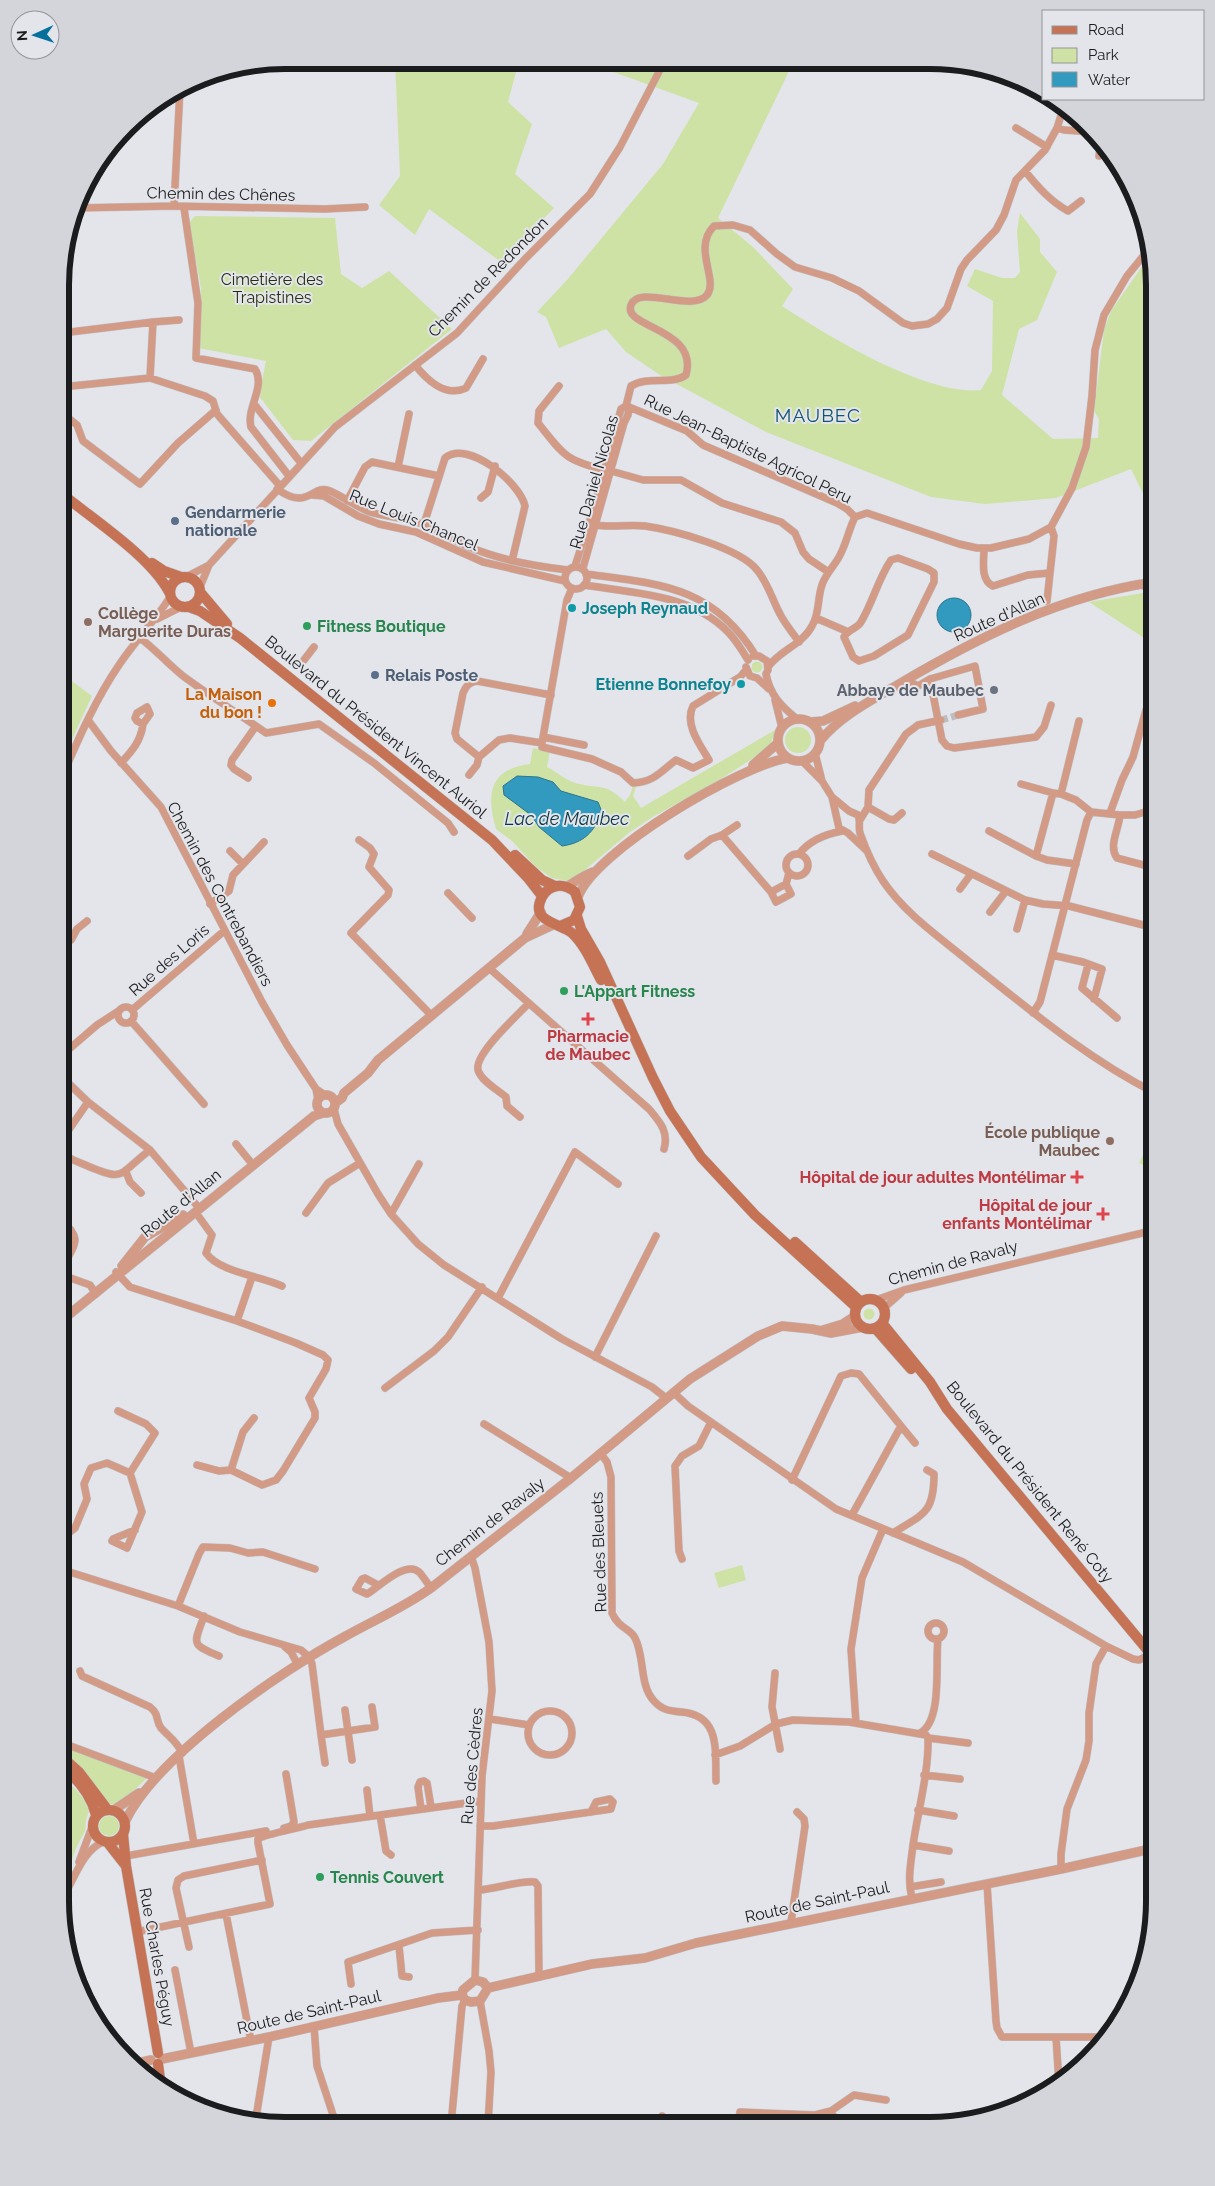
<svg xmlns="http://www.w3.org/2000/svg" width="1215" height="2186" font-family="Raleway,sans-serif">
<rect width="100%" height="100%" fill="#e3e5ea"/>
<!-- green -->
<path fill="#cee2a5" d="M395,61H519L508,102L532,124L515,174L554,208L501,262L429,209L415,235L379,205L400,176Z
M586,62L793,63L718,218L753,247L793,289L782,306C828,336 926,396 981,390L992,371L993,301L967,286L975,269L1002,278H1015L1020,272L1017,231L1020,213L1040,239V252L1057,272L1037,320L1019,329L1002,395L1053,439L1098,438L1099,419L1094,411L1104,330L1111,311L1150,255L1155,284V518L1131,469L1056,498L985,504L931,497L766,432L660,375L626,352L606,329L559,348L546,317L537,312L567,280L663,164L699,103Z
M195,216L335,218L341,274L362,288L389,271L452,329L311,441L293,440L259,396L266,361L198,348L201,288L189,223Z
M1155,591V645L1089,602Z
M751.5 667a5.5 5.5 0 1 1 11 0a5.5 5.5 0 1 1-11 0Z
M61,673L92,696L61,763Z
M785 740a13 13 0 1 1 26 0a13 13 0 1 1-26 0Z
M775,730L771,744L761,753L724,777L651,818L630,832L580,874L568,881L552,878L536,867L512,841L496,829C486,794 489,769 530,764L533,748L550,751L547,767C557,772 568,782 579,784C602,789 606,783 625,802L630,795L633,786L636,787L633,796L641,808Z
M1154,1132L1155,1133V1171L1139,1163Z
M863.5 1314a5.5 5.5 0 1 1 11 0a5.5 5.5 0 1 1-11 0Z
M742,1565L746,1580L719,1588L714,1573Z
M60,1745L148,1777L123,1801L114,1805L106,1802L83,1768L60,1749Z
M60,1774C72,1786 84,1795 89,1811L86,1820L85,1831L77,1846L60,1893Z
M99 1826a10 10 0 1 1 20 0a10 10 0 1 1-20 0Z"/>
<!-- water -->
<path fill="#339abf" stroke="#2c748f" d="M937 615a17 17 0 1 1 34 0a17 17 0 1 1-34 0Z
M517,776L538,777L553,782L561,791L598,802L602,812C594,832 584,843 562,846L539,827L531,815L504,795L503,786Z"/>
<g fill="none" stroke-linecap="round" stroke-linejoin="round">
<!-- minor-tunnel -->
<path stroke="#bbbdc1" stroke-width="7" stroke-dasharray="7 3.5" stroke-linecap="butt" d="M941,720L958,715"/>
<defs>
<path id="minor" d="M1016,82L1033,85
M1016,128L1047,147
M1057,128L1064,130L1093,132
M1099,156L1101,141
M1025,171C1037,186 1050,201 1068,211L1081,201
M174,206L180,89
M76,208L174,206L325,209L365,207
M184,208L198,303L196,358L255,369C266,387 246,408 251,427L289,476
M153,322L179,320
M62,333L153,322L150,378
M415,365C427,380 445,398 466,388L483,359
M559,386L539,411L538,423C564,455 563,459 604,470
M62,387L150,378L205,396L213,401L217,414L280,486
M254,404L301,463
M626,406L631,386C649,375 670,386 686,375C699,328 622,328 631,305C639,284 692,313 707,295C719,280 692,248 714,226L733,225L750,230L777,254L795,267L832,278L859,291L903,323L912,326L928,324L937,319L947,308L961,269L967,260L996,230L1004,215L1016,180L1045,150L1057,128L1064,106
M629,407L687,431L703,445L837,503L847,509L855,517
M62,413L77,425L83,441L140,484L178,443L216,410
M398,467L409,414
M611,471L643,480H681L722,503L781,522L795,533L803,552L809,559L827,571
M277,489C309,512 312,483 330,491C344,497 356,507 370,512C386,517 403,517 419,523C436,528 451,539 467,546C499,560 533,566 568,570
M312,495L324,496L358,516L379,524L416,532L483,562L565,581
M481,498L488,492L495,466
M347,501L365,467L372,462L439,476
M855,517L867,513L959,544L977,548H991L1029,539L1051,527L1072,488L1086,447L1092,396L1095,350L1104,315L1127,276L1149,249
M424,524L445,458C468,439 520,483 525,506L512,561
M596,525C612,528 628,524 645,526C673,530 740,548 757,570C768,583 772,599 780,614C785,624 793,633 799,642
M984,548C984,561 980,580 993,586L1028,575L1049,573
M898,558L928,569L934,573V582L908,635L874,656L859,661L853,657L844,637C848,629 857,629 861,622C873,602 878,579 891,560Z
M575,566L592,514L621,409L626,406
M565 578a11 11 0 1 1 22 0a11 11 0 1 1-22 0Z
M583,568L624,423L628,415L629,407L626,406
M586,574C660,584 713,586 756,656
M186,577L209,565
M584,585C633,593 691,594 728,632C736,640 742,650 748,660
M1141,585L1155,590
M200,587L209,565L335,427L457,333L525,259L590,194L620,147L664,62
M1047,601L1054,536L1051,527
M816,618L846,631
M157,619L181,607
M140,638C155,649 168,664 183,676C210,696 239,714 266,733L319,724L374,763L448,823L454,832
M753,656H759L767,661L768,670L766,674C770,695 781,706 797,719
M304,660L314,647
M746,667L750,676L757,678L769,689
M768,667C780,650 802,645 812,626C820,613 817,599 822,585C826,572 836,565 841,553C847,541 849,529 855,517
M930,679L975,666L983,709L958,715
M907,680L918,686L930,679L942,740L947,746L954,748L1036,737L1044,727L1051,705
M775,700L782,728
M147,707L150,714L143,724L137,721L135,718L137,713Z
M88,720L111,751L161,807L262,1002L287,1045L316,1089L325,1095
M543,737L584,745
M542,747L592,759L621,772L633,783C654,782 660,772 676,760L693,768L709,760C700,745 684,724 693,706L740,677L746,670
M815,753L822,781
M479,757L457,739L455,733L463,693C466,686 469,682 477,681L551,695
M802,761L822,781L832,797L849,811L858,815C861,821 858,827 860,833C866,850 873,866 883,881C906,915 941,938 972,964C1031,1011 1088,1059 1155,1093
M121,763C132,751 141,741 143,724
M469,775L477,765L479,757L499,740L510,738L542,743L567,600L572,588
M248,778L234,769L231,765L232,760L256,726
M61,779C78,740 95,700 119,665C135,641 155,621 170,597
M1021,784L1053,793
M1061,794L1076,800L1091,812
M832,797L839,828L848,833L866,850
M868,807L889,819L894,820L902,813
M1110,813L1122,780L1133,757L1146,710L1150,707H1155
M1120,815C1119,829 1108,846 1117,858L1155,868
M860,820L868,807L869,790L906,734L918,725L941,720
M737,825L722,835L771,892
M989,831L1036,856L1047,860L1076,864
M359,840L370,848L374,854L369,867L389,890L388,895L351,933L432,1016
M230,851L243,864
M786 865a11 11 0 1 1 22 0a11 11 0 1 1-22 0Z
M799,854C809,841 826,834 842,831
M932,854L1025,900L1043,904L1069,906L1155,928
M688,856L711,839L722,835
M1036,856L1053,793L1061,794L1079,721
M786,884L791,894L776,902L771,892L786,884L789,873
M960,889L971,874
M448,893L472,918
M210,904L229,891L233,875L264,842
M990,912L1006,891
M1017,929L1025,900
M61,942L71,940L77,929L87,921
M1052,955L1083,962L1102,969L1094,999
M1088,965L1082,988L1117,1018
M489,968L649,1109C660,1122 669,1132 664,1149
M118 1015a8 8 0 1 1 16 0a8 8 0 1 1-16 0Z
M132,1010L224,931
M1033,1013L1040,1002L1087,820L1091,812L1120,815H1135L1155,809
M131,1021L204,1104
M1153,1027L1155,1028
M61,1056L97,1025L120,1010
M61,1076L88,1102L150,1150L199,1208
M316,1089L318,1100
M334,1109L338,1124L378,1194L391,1214L418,1244L444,1265L562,1339L652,1387L666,1398
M520,1117L507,1106L506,1097C498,1090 481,1081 478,1070C474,1054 518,1015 529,1003
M61,1141L88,1102
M236,1144L253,1165
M61,1149C65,1158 74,1160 83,1164C126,1183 117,1175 150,1150
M126,1172L130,1182L141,1193
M306,1213L328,1183L360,1163
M391,1214L419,1164
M199,1217L212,1235L206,1253C219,1272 261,1276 282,1286
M61,1220C93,1246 59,1252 65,1276L90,1285L96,1294
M116,1272L130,1287L237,1321L296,1343L323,1355L328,1360L326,1369L309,1398L315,1412V1418L283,1471L276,1480L262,1485L231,1470L219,1471L197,1465
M498,1298L575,1152L618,1184
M876,1300L904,1290L1155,1230
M884,1308L901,1293
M61,1310L68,1316
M237,1321L252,1277
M595,1357L656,1236
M385,1388L434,1351L448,1337L482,1287
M673,1392L688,1406L836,1509L963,1562L1106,1646L1133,1659L1139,1660L1151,1654
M118,1411L146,1424L155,1433L130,1473
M484,1424L571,1478
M901,1426L915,1443
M600,1453L607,1462L611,1477L612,1613C619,1629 630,1628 635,1638C645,1657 639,1685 654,1701C662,1710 670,1711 681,1712C721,1715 715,1751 716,1781
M231,1470L243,1432L254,1418
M792,1480L841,1376L851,1373L859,1374L901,1426L852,1515
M893,1533C923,1514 934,1514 934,1474L927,1470
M60,1548L66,1535L75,1528L87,1499L84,1484L91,1468L107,1463L130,1473L142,1512L127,1548L112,1541L113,1539L135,1530
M471,1556L475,1568L489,1642L492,1691L482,1776L475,1980
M682,1559L679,1551L675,1466L682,1456L699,1446L711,1422
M60,1569L178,1606L240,1632L301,1650L309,1657L312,1664L321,1735L375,1727L372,1707
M378,1585L365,1578L362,1579L356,1589L367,1594C378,1588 405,1560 419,1572C423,1576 427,1583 431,1588
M178,1606L199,1554L203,1547L230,1548L248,1553L263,1552L315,1569
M204,1616C194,1644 190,1644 219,1656
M928 1631a8 8 0 1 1 16 0a8 8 0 1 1-16 0Z
M284,1646L291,1652L298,1665
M80,1671L82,1676L150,1707C160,1715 155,1720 161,1728C169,1737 177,1741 182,1753
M775,1673L772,1707L780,1749
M345,1710L352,1760
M528 1733a22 22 0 1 1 44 0a22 22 0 1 1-44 0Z
M490,1719L529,1725
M856,1723L851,1649L862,1578L883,1529
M920,1733C943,1721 935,1662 938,1639
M321,1735L325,1763
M928,1738L968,1743
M60,1742L156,1778
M715,1755L740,1746L776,1724L793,1720L849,1722L926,1735L928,1738C929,1771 918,1811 913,1845C911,1863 907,1880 912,1898
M179,1756L194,1844
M924,1775L960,1779
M367,1790L370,1816
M421,1809L418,1787L420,1782L424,1781L427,1783L431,1807
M918,1810L954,1816
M380,1815L386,1851L391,1855
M480,1826H493L611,1809L613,1802L610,1799L596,1802L591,1812
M284,1828L291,1826L294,1822L286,1774
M913,1845L949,1851
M126,1856L266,1831
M79,1862L92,1827
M1061,1869V1854L1067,1809L1086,1760L1089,1741V1713L1096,1664L1106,1646
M987,1884L996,2021L997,2028L1002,2037H1109
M910,1887L941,1882
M479,1890C495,1889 522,1880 535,1882L538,1886L539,1977
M60,1902C73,1884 81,1851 103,1842
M226,1914L251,2041
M791,1922L805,1826L804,1819L797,1812
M137,1932L270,1904L258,1843V1839C262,1835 299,1828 308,1825L481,1801
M399,1946L402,1976L409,1977
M189,1947L176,1888L178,1880L184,1876L262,1860
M175,1970L191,2053
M351,1984L348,1962L432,1933L478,1930
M480,2001L489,2051L491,2072L488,2125
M314,2026L317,2066L336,2124
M1056,2037L1059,2084
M831,2111L838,2126
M255,2124L269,2037
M451,2125L462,2006L465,2000
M661,2125L662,2116
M738,2125L740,2112L815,2115L831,2111L854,2095L886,2100
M803,2126L804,2116"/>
<path id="tertiary" d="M778 740a21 21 0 1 1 42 0a21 21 0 1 1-42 0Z
M810,722L823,721L855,706
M820,741C840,716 872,700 899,684C979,637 1062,595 1155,582
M753,765L778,743
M566,887C575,882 584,875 593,872
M578,897C594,851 741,765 788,758
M527,934L541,912
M317 1104a9 9 0 1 1 18 0a9 9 0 1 1-18 0Z
M335,1103L342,1098L344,1093L368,1073L378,1060L525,938L553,925
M122,1266L145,1237L183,1215
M61,1321L314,1116L323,1113
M823,1330L843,1324L855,1316
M114,1810L139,1793
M125,1822C155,1757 281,1671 344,1637C374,1620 403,1608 431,1588L571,1478L690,1379L758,1336L782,1326L812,1329L831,1333L863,1327
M488,1988L592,1964L645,1958L696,1943L1061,1869L1155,1848
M462,1995L463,1990L475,1980L483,1982L488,1988
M462,1995L465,2000L471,2002L480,2001L488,1988
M162,2059L269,2037L438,1998L462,1995
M133,2064L151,2060"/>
<path id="secondary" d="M62,494C93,519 151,557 169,592
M152,563L164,571L181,577
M170 592a15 15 0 1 1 30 0a15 15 0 1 1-30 0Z
M200,592L227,624
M189,607L200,611L240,638L492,840L528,878L542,896
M515,855L542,880L555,886
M577,916L581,929L600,962L653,1078L670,1111L701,1157L755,1215L856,1307
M560,926L574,920L580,907L575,892C570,888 564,885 557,886C551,887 545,891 542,897C529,922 560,923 572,933C585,945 593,965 601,980
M795,1242L861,1302
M855 1314a15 15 0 1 1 30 0a15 15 0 1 1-30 0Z
M882,1323L930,1382L947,1409L1155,1659
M875,1328L911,1369
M60,1755L79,1772L107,1809
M60,1765C77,1778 91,1794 96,1815
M93 1826a16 16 0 1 1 32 0a16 16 0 1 1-32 0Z
M123,1834L126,1866L158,2053
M108,1843L126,1866
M158,2064L161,2087"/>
</defs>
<!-- minor casing -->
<use href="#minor" stroke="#bfc1c5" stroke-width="8"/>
<!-- tertiary casing -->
<use href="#tertiary" stroke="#bfc1c5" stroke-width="10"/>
<!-- secondary casing -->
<use href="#secondary" stroke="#bfc1c5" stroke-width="11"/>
<!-- minor -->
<use href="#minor" stroke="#d39a86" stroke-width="7"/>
<!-- tertiary -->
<use href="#tertiary" stroke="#d39a86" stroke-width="9"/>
<!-- secondary -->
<use href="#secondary" stroke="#c67355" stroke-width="10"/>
</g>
<!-- markers -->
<g fill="#5c6f8a" stroke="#e3e5ea" stroke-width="2">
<circle cx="175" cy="521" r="5"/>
<circle cx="375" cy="675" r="5"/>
</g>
<g fill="#0f9aa8" stroke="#e3e5ea" stroke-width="2">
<circle cx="572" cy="608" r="5"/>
<circle cx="741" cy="684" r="5"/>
</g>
<g fill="#8d6e63" stroke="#e3e5ea" stroke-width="2">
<circle cx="88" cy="622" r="5"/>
<circle cx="1110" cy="1141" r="5"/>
</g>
<g fill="#2e9e5b" stroke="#e3e5ea" stroke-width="2">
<circle cx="307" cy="626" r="5"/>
<circle cx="564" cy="991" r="5"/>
<circle cx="320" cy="1877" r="5"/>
</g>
<circle fill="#6b7280" stroke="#e3e5ea" stroke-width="2" cx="994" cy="690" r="5"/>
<circle fill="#e8710a" stroke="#e3e5ea" stroke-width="2" cx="272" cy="703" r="5"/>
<g fill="#e0444e" stroke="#e3e5ea" stroke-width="2">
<path d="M585.5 1011.5h5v5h5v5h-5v5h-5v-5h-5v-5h5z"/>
<path d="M1074.5 1169.5h5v5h5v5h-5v5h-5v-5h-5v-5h5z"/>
<path d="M1100.5 1206.5h5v5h5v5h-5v5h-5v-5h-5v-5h5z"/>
</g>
<g text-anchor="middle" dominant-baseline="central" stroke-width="4" stroke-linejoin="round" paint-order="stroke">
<!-- street labels -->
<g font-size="16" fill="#1b1c1e" stroke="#e3e5ea">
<text transform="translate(221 194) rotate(1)">Chemin des Chênes</text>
<text transform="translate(488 277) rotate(-45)">Chemin de Redondon</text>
<text transform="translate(748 449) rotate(26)">Rue Jean-Baptiste Agricol Peru</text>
<text transform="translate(594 482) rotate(-74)">Rue Daniel Nicolas</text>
<text transform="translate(414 520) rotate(22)">Rue Louis Chancel</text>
<text transform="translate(999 617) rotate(-24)">Route d'Allan</text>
<text transform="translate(376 727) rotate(39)">Boulevard du Président Vincent Auriol</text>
<text transform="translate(220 894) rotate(62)">Chemin des Contrebandiers</text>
<text transform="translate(169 960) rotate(-41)">Rue des Loris</text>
<text transform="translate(181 1203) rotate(-39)">Route d'Allan</text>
<text transform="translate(953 1263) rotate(-15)">Chemin de Ravaly</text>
<text transform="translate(1030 1482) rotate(51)">Boulevard du Président René Coty</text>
<text transform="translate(490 1522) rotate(-38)">Chemin de Ravaly</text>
<text transform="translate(599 1552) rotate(-92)">Rue des Bleuets</text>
<text transform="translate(472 1766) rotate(-85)">Rue des Cèdres</text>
<text transform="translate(817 1902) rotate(-12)">Route de Saint-Paul</text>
<text transform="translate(157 1957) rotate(80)">Rue Charles Péguy</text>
<text transform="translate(309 2012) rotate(-13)">Route de Saint-Paul</text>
</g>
<!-- park labels -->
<g font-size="16" fill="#252f0d" stroke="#e3e5ea">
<text x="272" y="279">Cimetière des<tspan x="272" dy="18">Trapistines</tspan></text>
</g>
<!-- service labels -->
<g font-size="16" font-weight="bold" fill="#4e5e75" stroke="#e3e5ea" text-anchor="start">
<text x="185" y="512">Gendarmerie<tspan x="185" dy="18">nationale</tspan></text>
<text x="385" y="675">Relais Poste</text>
</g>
<!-- culture labels -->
<g font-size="16" font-weight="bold" fill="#0d838f" stroke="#e3e5ea" text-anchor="start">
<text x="582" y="608">Joseph Reynaud</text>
<text x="731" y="684" text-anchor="end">Etienne Bonnefoy</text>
</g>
<!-- education labels -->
<g font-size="16" font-weight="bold" fill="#785e54" stroke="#e3e5ea" text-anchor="start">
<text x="98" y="613">Collège<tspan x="98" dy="18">Marguerite Duras</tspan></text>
<text x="1100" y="1132" text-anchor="end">École publique<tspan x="1100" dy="18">Maubec</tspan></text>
</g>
<!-- leisure labels -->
<g font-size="16" font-weight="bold" fill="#27864d" stroke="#e3e5ea" text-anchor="start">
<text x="317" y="626">Fitness Boutique</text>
<text x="574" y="991">L'Appart Fitness</text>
<text x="330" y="1877">Tennis Couvert</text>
</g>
<!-- worship labels -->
<g font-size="16" font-weight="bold" fill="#5b616d" stroke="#e3e5ea" text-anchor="end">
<text x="984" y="690">Abbaye de Maubec</text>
</g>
<!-- food labels -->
<g font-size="16" font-weight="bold" fill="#c56008" stroke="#e3e5ea" text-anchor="end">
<text x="262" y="694">La Maison<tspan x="262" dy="18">du bon !</tspan></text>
</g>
<!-- health labels -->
<g font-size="16" font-weight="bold" fill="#be3a42" stroke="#e3e5ea" text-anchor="end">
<text x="588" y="1036" text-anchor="middle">Pharmacie<tspan x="588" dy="18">de Maubec</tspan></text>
<text x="1066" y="1177">Hôpital de jour adultes Montélimar</text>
<text x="1092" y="1205">Hôpital de jour<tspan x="1092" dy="18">enfants Montélimar</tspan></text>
</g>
<!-- water labels -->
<g font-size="18" font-style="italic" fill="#093746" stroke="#e3e5ea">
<text x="567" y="818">Lac de Maubec</text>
</g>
<!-- quarter labels -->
<g font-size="19" letter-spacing="1" fill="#145473" stroke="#e3e5ea">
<text x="818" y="415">MAUBEC</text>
</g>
</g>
<!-- crop -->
<path d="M0 0H1215V2186H0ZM285 69H930A216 216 0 0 1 1146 285V1901A216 216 0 0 1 930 2117H285A216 216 0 0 1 69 1901V285A216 216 0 0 1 285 69Z" fill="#d3d5da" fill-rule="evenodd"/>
<path fill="none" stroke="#1b1c1e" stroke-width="6" d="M285 69H930A216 216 0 0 1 1146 285V1901A216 216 0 0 1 930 2117H285A216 216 0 0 1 69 1901V285A216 216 0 0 1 285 69Z"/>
<!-- legend -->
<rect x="1042" y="10" width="162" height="90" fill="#e3e5ea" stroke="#939598"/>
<rect x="1052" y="26" width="25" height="8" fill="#c67355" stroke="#939598"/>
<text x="1088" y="35" font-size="15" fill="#1b1c1e">Road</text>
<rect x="1052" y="48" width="25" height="15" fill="#cee2a5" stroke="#939598"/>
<text x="1088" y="60" font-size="15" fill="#1b1c1e">Park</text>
<rect x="1052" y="72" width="25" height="15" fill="#339abf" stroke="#939598"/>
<text x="1088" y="85" font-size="15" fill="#1b1c1e">Water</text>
<!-- north arrow -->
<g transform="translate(35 35) rotate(267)"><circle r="24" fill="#e3e5ea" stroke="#939598"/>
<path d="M0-4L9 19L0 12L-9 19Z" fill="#05709c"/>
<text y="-8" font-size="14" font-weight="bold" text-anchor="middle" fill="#1b1c1e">N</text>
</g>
</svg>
